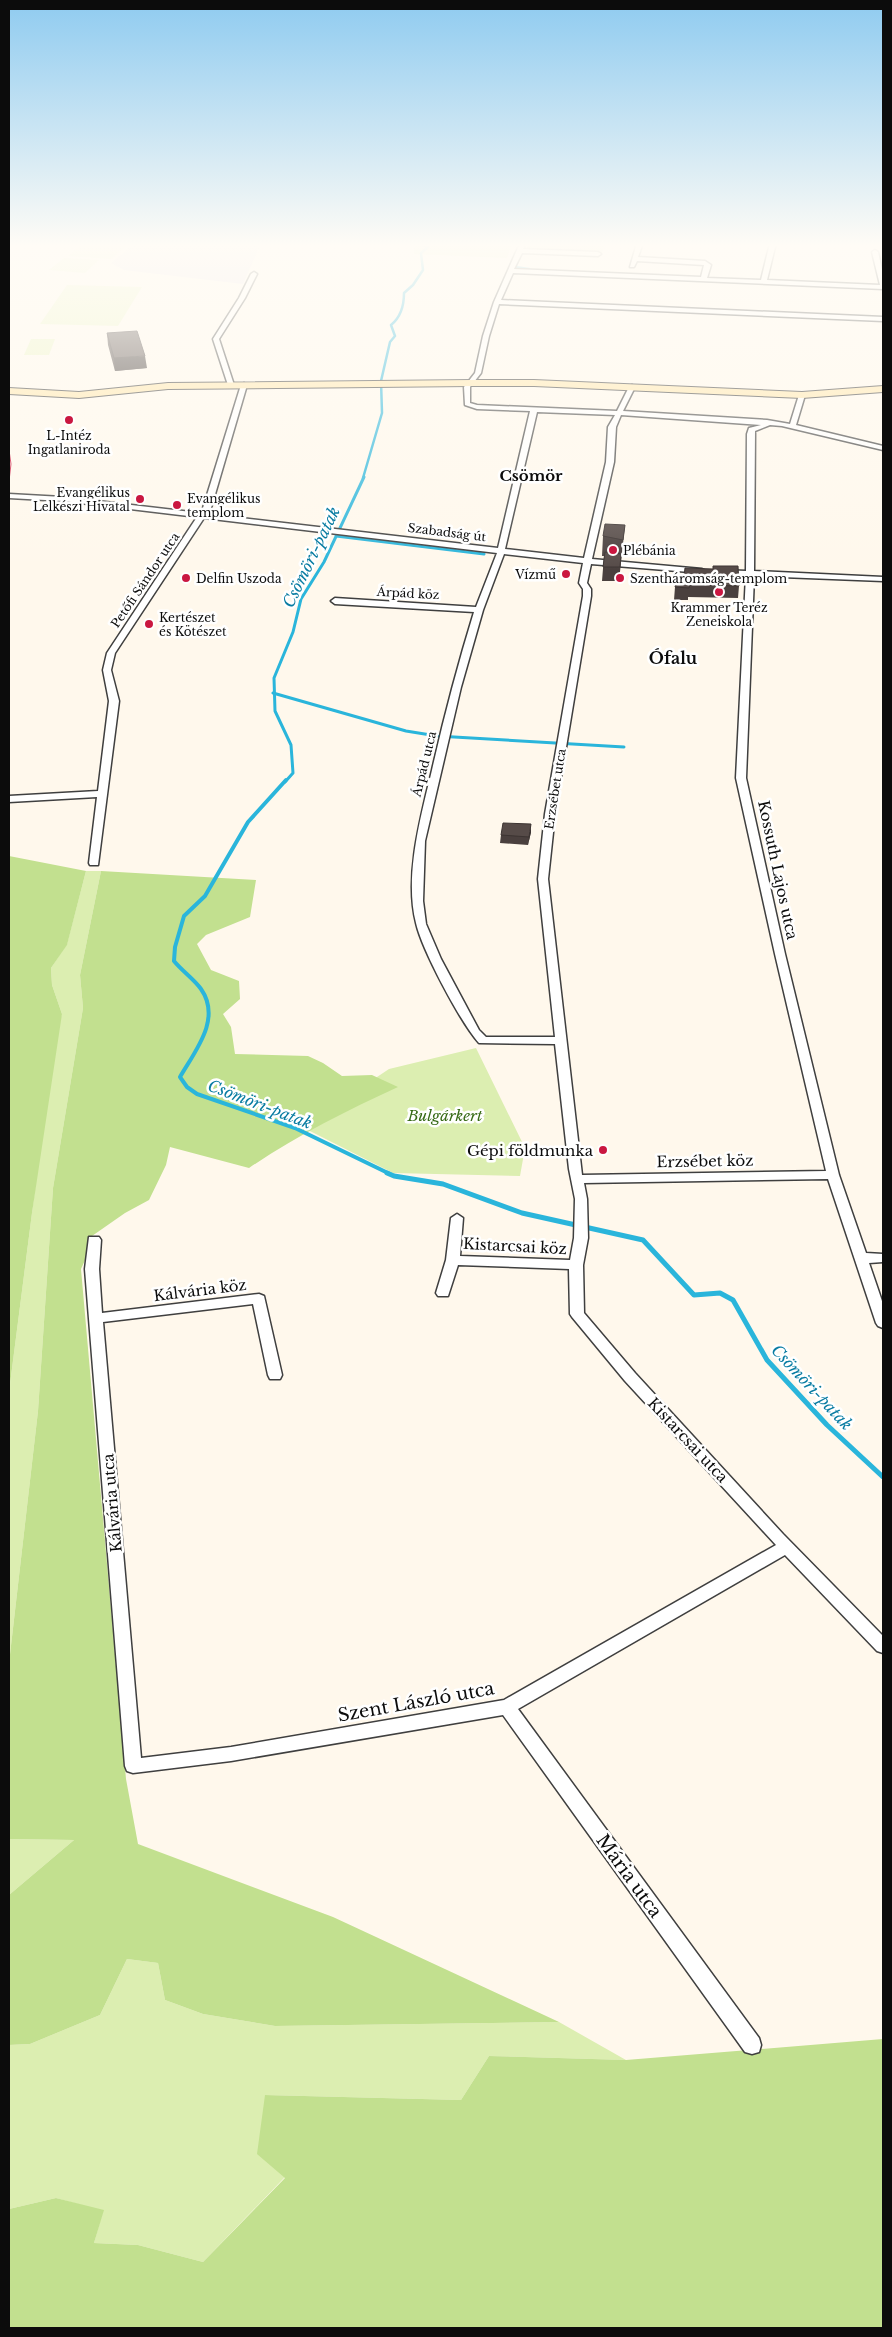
<svg xmlns="http://www.w3.org/2000/svg" width="892" height="2337" font-family="'Libre Baskerville',serif">
<rect width="100%" height="100%" fill="#fff8ec"/>
<!-- industrial -->
<path fill="#e9dfec" d="M135,243H261L243,284L124,270L111,263Z"/>
<!-- green -->
<path fill="#dceeb1" d="M415,243H512L507,258L414,254Z
M529,243H605L602,253L526,250Z
M86,871H101L80,975L83,1008L53,1188L38,1411L9,1663V1392L37,1174L9,1165L62,1014L52,985L51,968L67,944Z
M476,1048L525,1148L520,1176L393,1173L302,1127L389,1069Z
M9,1839L74,1840L9,1895Z
M127,1959L158,1963L165,2000L203,2014L275,2026L559,2022L626,2060L489,2056L461,2100L265,2095L285,2177L203,2262L138,2245L94,2243L103,2211L56,2198L9,2209V2045L30,2044L100,2015Z"/>
<!-- forest -->
<path fill="#c2e08f" d="M9,856L86,871L67,945L51,968L52,985L62,1014L32,1213L9,1392Z
M101,871L256,880L250,917L206,935L197,944L211,970L239,981L240,999L223,1014L231,1027L235,1054L308,1056L323,1063L342,1076L372,1075L398,1087C346,1111 296,1136 249,1168L170,1147L166,1165L149,1200L125,1213L92,1236L94,1240L81,1269L126,1779L138,1844L333,1917L559,2022L275,2026L203,2014L165,2000L158,1963L127,1959L100,2015L30,2044L9,2045V1895L74,1840L9,1839V1663L38,1411L53,1188L83,1008L80,975Z
M883,2039V2328H9V2209L56,2198L104,2210L94,2243L138,2245L203,2262L285,2178L257,2154L265,2095L461,2100L489,2056L626,2060Z"/>
<!-- pitch -->
<path fill="#ecf4c4" d="M84,243H130L111,259L68,256Z
M64,258L99,260L85,273L49,270Z
M67,285L142,287L118,326L40,324Z
M31,339H55L49,355H24Z"/>
<g fill="none" stroke-linecap="round" stroke-linejoin="round">
<!-- stream-far3 -->
<path stroke="#2ab5db" stroke-width="2.5" d="M517,263L515,267L529,269V271
M363,478L382,413L381,381L390,342L395,336L391,325C401,317 404,305 404,293L413,285L423,270L421,253L428,247L418,243"/>
<!-- stream-far2 -->
<path stroke="#2ab5db" stroke-width="3" d="M336,536L484,554
M273,693L406,731L437,736L624,747
M285,782L293,773L291,745L275,711L274,678L293,632L301,599L324,562L364,477"/>
<!-- stream-far1 -->
<path stroke="#2ab5db" stroke-width="4" d="M286,780L248,822L205,896L184,916L175,947L174,961C182,971 194,979 201,989C222,1019 195,1051 180,1077L187,1087L197,1094L295,1128L390,1174"/>
<!-- stream -->
<path stroke="#2ab5db" stroke-width="5" d="M387,1173L394,1176L443,1184L522,1213L643,1240L694,1295L720,1293L733,1300L767,1360L827,1425L883,1477"/>
<defs>
<path id="street" d="M520,243H526L523,249L598,252L601,254L598,256L522,253L514,269L701,277L704,265L637,261L634,267H630L637,243H643L638,257L705,261L711,265L707,278L761,280L770,243H776L767,280L880,285L872,252L875,250L878,252L883,274V289L513,273L501,300L883,317V321L499,304L489,336L481,373L470,387V403L477,405L617,411L629,387L632,385L635,387L623,411L767,420L790,424L799,395L802,393L805,395L796,425L883,446V450L782,426L770,425L755,431L754,571L883,577V581L754,576L746,778L785,954L839,1175L866,1253L883,1254V1262L869,1263L883,1304V1328L878,1326L876,1323L828,1179L584,1183L587,1199L588,1238L583,1265L584,1313L635,1373L783,1534L883,1636V1653L877,1651L785,1555L518,1709L759,2038L761,2045L759,2052L752,2054L745,2052L503,1715L231,1761L133,1773L127,1771L125,1766L85,1269L89,1237H99L101,1240L99,1269L102,1313L259,1294L264,1296L282,1375L280,1379H270L268,1375L253,1304L103,1322L141,1758L231,1747L504,1700L776,1545L625,1381L572,1317L570,1314L569,1269L458,1265L448,1296H438L436,1293L446,1260L451,1218L457,1214L463,1218L460,1256L570,1260L574,1238L575,1199L569,1169L555,1044L479,1043C461,1023 422,950 416,923C404,876 421,816 432,770C444,717 458,664 474,612L335,604L331,601L335,598L476,607L497,553L204,518L115,653L111,670L119,701L98,865H90L89,863L97,797L9,802V796L98,791L109,701L103,670L107,653L197,517L63,501L9,498V494L63,497L200,513L203,508L241,385L244,383L247,385L211,508L207,514L498,548L530,411L477,409L465,405L464,387L475,373L483,336L494,302ZM537,412L615,415L608,427L606,462L584,558L505,549ZM621,415L761,425L749,428L747,434L746,571L722,570L718,572L722,574L746,575L736,778L775,954L826,1171L582,1175L548,879L555,814L591,596V589L587,583L591,564L702,573L706,571L702,569L592,559L614,462L616,427ZM504,554L583,563L579,583L583,589V596L545,814L538,879L555,1037H486L479,1030L441,959L426,924L423,901L425,841L461,687L483,610Z
M254,272L257,274L245,298L219,339L234,385L231,387L228,385L213,339L239,298L251,274Z"/>
<path id="secondary" d="M471,380H534L802,392L883,386V392L802,398L534,386H471L168,389L79,398L9,394V388L79,392L168,383Z"/>
</defs>
<!-- street casing -->
<use href="#street" stroke="#3f3f3f" stroke-width="3"/>
<!-- secondary casing -->
<use href="#secondary" stroke="#2e2e2e" stroke-width="2"/>
<!-- street -->
<use href="#street" fill="#fff" fill-rule="evenodd"/>
<!-- secondary -->
<use href="#secondary" fill="#ffe5a7" fill-rule="evenodd"/>
<!-- tram -->
<path stroke="#ca1740" stroke-width="1" d="M9,450L11,464L9,481"/>
</g>
<!-- wall -->
<path fill="#4a403e" d="M107,333L147,368L115,371L108,345Z
M625,525L623,544L619,581H602L604,556H602L603,536Z
M713,566L739,586L738,598L688,597V600H674L675,587L684,576L713,569Z
M531,832L528,845L500,843L501,835Z"/>
<!-- shaded-wall -->
<path fill="#3c3432" d="M145,356L147,368L115,371L114,358Z
M531,824V832L528,845L529,837Z"/>
<!-- building -->
<path fill="#564b48" stroke="#3c3432" d="M137,331L145,356L114,358L107,333Z
M605,524L625,525L623,540L603,536Z
M605,552L621,554L620,567H603Z
M713,566H738L739,586L690,585L689,588L675,587L678,575L684,576L685,568L713,569Z
M503,823L531,824L529,837L501,835Z"/>
<!-- sky -->
<linearGradient id="sky" x2="0" y2="1"><stop stop-color="#8fcbf0"/><stop offset="0.43" stop-color="#fffcf6"/><stop offset="1" stop-color="#fffcf6" stop-opacity="0"/></linearGradient>
<rect width="892" height="570" fill="url(#sky)"/>
<!-- markers -->
<g fill="#ca1740" stroke="#fff" stroke-width="2">
<circle cx="69" cy="420" r="5"/>
<circle cx="140" cy="499" r="5"/>
<circle cx="177" cy="505" r="5"/>
<circle cx="613" cy="550" r="5"/>
<circle cx="566" cy="574" r="5"/>
<circle cx="186" cy="578" r="5"/>
<circle cx="620" cy="578" r="5"/>
<circle cx="719" cy="592" r="5"/>
<circle cx="149" cy="624" r="5"/>
<circle cx="603" cy="1150" r="5"/>
</g>
<g text-anchor="middle" dominant-baseline="central" stroke-width="5" stroke-linejoin="round" paint-order="stroke">
<!-- far-poi labels -->
<g font-size="12" fill="#0c0c0c" stroke="#fff" text-anchor="start">
<text x="69" y="435" text-anchor="middle">L-Intéz<tspan x="69" dy="14">Ingatlaniroda</tspan></text>
<text x="130" y="492" text-anchor="end">Evangélikus<tspan x="130" dy="14">Lelkészi Hivatal</tspan></text>
<text x="187" y="498">Evangélikus<tspan x="187" dy="14">templom</tspan></text>
<text x="623" y="550">Plébánia</text>
<text x="556" y="574" text-anchor="end">Vízmű</text>
<text x="196" y="578">Delfin Uszoda</text>
<text x="630" y="578">Szentháromság-templom</text>
<text x="719" y="607" text-anchor="middle">Krammer Teréz<tspan x="719" dy="14">Zeneiskola</tspan></text>
<text x="159" y="617">Kertészet<tspan x="159" dy="14">és Kötészet</tspan></text>
</g>
<!-- far-street labels -->
<g font-size="12" fill="#0c0c0c" stroke="#fff">
<text transform="translate(447 532) rotate(7)">Szabadság út</text>
<text transform="translate(145 580) rotate(-56)">Petőfi Sándor utca</text>
<text transform="translate(408 593) rotate(3)">Árpád köz</text>
<text transform="translate(424 764) rotate(-76)">Árpád utca</text>
<text transform="translate(555 789) rotate(-81)">Erzsébet utca</text>
</g>
<!-- far-quarter labels -->
<g font-size="15" font-weight="bold" fill="#0c0c0c" stroke="#fff">
<text x="531" y="475">Csömör</text>
</g>
<!-- street labels -->
<g font-size="15" fill="#0c0c0c" stroke="#fff">
<text transform="translate(778 870) rotate(78)">Kossuth Lajos utca</text>
<text transform="translate(705 1161) rotate(-1)">Erzsébet köz</text>
<text transform="translate(515 1246) rotate(3)">Kistarcsai köz</text>
<text transform="translate(200 1290) rotate(-7)">Kálvária köz</text>
<text transform="translate(688 1440) rotate(47)">Kistarcsai utca</text>
<text transform="translate(112 1503) rotate(-95)">Kálvária utca</text>
</g>
<!-- park labels -->
<g font-size="15" font-style="italic" fill="#376a16" stroke="#fff">
<text x="445" y="1115">Bulgárkert</text>
</g>
<!-- poi labels -->
<g font-size="15" fill="#0c0c0c" stroke="#fff" text-anchor="end">
<text x="593" y="1150">Gépi földmunka</text>
</g>
<!-- water labels -->
<g font-size="16" font-style="italic" fill="#097ca2" stroke="#fff">
<text transform="translate(311 557) rotate(-64)">Csömöri-patak</text>
<text transform="translate(260 1104) rotate(21)">Csömöri-patak</text>
<text transform="translate(812 1387) rotate(47)">Csömöri-patak</text>
</g>
<!-- far-district labels -->
<g font-size="16" font-weight="bold" fill="#0c0c0c" stroke="#fff">
<text x="673" y="658">Ófalu</text>
</g>
<!-- near-street labels -->
<g font-size="18" fill="#0c0c0c" stroke="#fff">
<text transform="translate(416 1702) rotate(-10)">Szent László utca</text>
<text transform="translate(629 1876) rotate(54)">Mária utca</text>
</g>
</g>
<!-- border -->
<rect width="892" height="2337" fill="none" stroke="#0c0c0c" stroke-width="20"/>
</svg>
